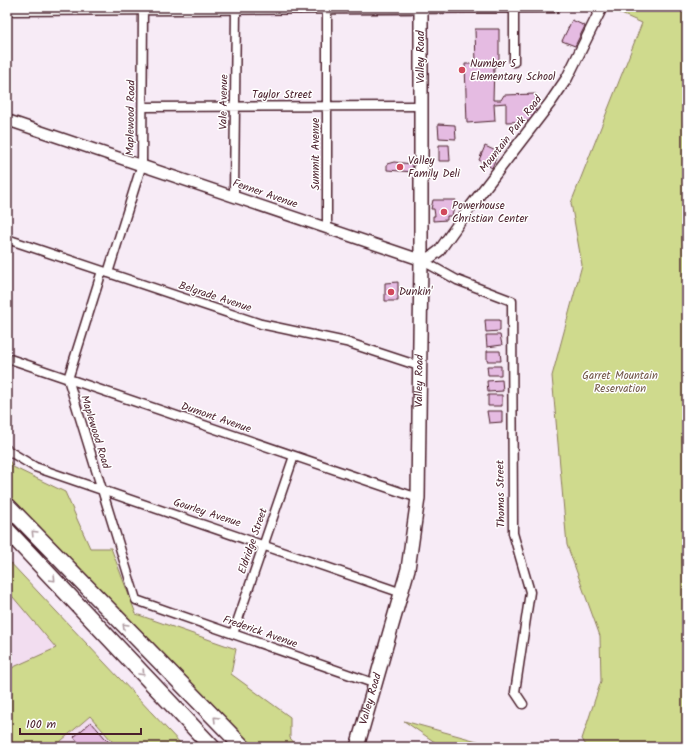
<svg xmlns="http://www.w3.org/2000/svg" width="694" height="754" font-family="Kalam,sans-serif">
<rect width="100%" height="100%" fill="#f7ebf6"/>
<filter id="ink" filterUnits="userSpaceOnUse"><feTurbulence type="fractalNoise" baseFrequency=".025" numOctaves="2"/><feDisplacementMap in="SourceGraphic" scale="8" xChannelSelector="R" yChannelSelector="G"/><feConvolveMatrix kernelMatrix="1 2 1 2 8 2 1 2 1" color-interpolation-filters="sRGB"/></filter>
<g filter="url(#ink)">
<!-- built -->
<path fill="#f2ddf0" d="M7,590L56,648L7,670Z
M90,716L117,747H54L77,727Z"/>
<!-- green -->
<path fill="#cfda8d" stroke="#8c7c5c" d="M622,7H687V747H587L582,739L601,681L600,636L567,545L552,376L582,265L571,203L642,23L619,13Z
M7,457L13,467L65,492L90,548H111L136,614L236,649L231,674L290,717V738L298,747H250L7,493Z
M7,559L184,747H117L90,716L54,747H7V670L56,648L7,590Z
M404,721L499,747H442Z"/>
<!-- building -->
<path fill="#e5bbe2" stroke="#4a1f2b" d="M572,20L585,26L575,46L562,41Z
M475,29H499V65L494,67L493,100H501L504,95L536,94L535,121L506,122V103L494,104L495,121L467,123L465,64H476Z
M438,124L455,125L456,139L439,138Z
M439,145H449L450,161H439Z
M485,146L498,152L492,168L479,160Z
M394,162L412,164L413,172L387,170V164Z
M433,200H456L452,216H447V220L433,221V216H435L434,209H431Z
M398,282V301H385V283Z
M485,320H500V331L486,332Z
M486,335H500L502,345L487,347Z
M487,351H500L501,361H487Z
M487,366H501V375H488Z
M502,380L503,391L488,392L487,381Z
M488,395H502V406H488Z
M487,411H502V422L489,423Z
M91,722L113,747H82L74,737Z"/>
<g fill="none" stroke-linecap="round" stroke-linejoin="round">
<defs>
<path id="minor" d="M514,7V62
M327,9V227
M7,11L555,8
M143,107L421,106
M234,196L236,9
M7,239L261,324L346,342L419,366
M421,260L457,280L512,301L513,533L530,592L515,692L523,704
M102,271L68,379L136,600L376,684
M108,273L142,164L143,7
M7,358L418,498
M7,450L35,467L402,593
M233,634L294,456"/>
<path id="tertiary" d="M7,120L421,260L431,257L439,251L471,206L550,103L567,78L602,7"/>
<g id="primary">
<path id="s1" d="M357,747L408,569L418,498L421,260V7"/>
</g>
<path id="motorway" d="M7,505L243,747
M7,530L212,747"/>
</defs>
<!-- minor casing -->
<use href="#minor" stroke="#4a1f2b" stroke-width="11"/>
<!-- tertiary casing -->
<use href="#tertiary" stroke="#4a1f2b" stroke-width="13"/>
<!-- primary casing -->
<use href="#primary" stroke="#4a1f2b" stroke-width="16"/>
<!-- motorway casing -->
<use href="#motorway" stroke="#4a1f2b" stroke-width="18"/>
<!-- minor -->
<use href="#minor" stroke="#fff" stroke-width="8"/>
<!-- tertiary -->
<use href="#tertiary" stroke="#fff" stroke-width="10"/>
<!-- primary -->
<use href="#primary" stroke="#fff" stroke-width="13"/>
<!-- motorway -->
<use href="#motorway" stroke="#fff" stroke-width="15"/>
</g>
<!-- one-way arrows -->
<defs><path id="oneway-chevron" d="M-2-3.5L2.5 0L-2 3.5" fill="none" stroke-width="1.6" stroke-linecap="round" stroke-linejoin="round"/></defs>
<g stroke="#ae9aa0">
<use href="#oneway-chevron" transform="translate(34 533) rotate(-134)"/>
<use href="#oneway-chevron" transform="translate(53 579) rotate(47)"/>
<use href="#oneway-chevron" transform="translate(125 626) rotate(-135)"/>
<use href="#oneway-chevron" transform="translate(142 673) rotate(47)"/>
<use href="#oneway-chevron" transform="translate(216 719) rotate(-135)"/>
</g>
</g>
<!-- markers -->
<g fill="#d1495b" stroke="#fff" stroke-width="1.5">
<circle cx="462" cy="70" r="4"/>
<circle cx="400" cy="167" r="4"/>
<circle cx="444" cy="212" r="4"/>
<circle cx="391" cy="292" r="4"/>
</g>
<g text-anchor="middle" dominant-baseline="central" stroke-width="3" stroke-linejoin="round" paint-order="stroke">
<!-- street labels -->
<g font-size="11" fill="#4a1f2b" stroke="#fff">
<text transform="translate(421 57) rotate(-90)">Valley Road</text>
<text x="282" y="95">Taylor Street</text>
<text transform="translate(224 102) rotate(-89)">Vale Avenue</text>
<text transform="translate(131 118) rotate(-89)">Maplewood Road</text>
<text transform="translate(511 134) rotate(-52)">Mountain Park Road</text>
<text transform="translate(316 154) rotate(-90)">Summit Avenue</text>
<text transform="translate(265 194) rotate(19)">Fenner Avenue</text>
<text transform="translate(215 297) rotate(18)">Belgrade Avenue</text>
<text stroke="none"><textPath href="#s1" startOffset="374">Valley Road</textPath></text>
<text transform="translate(216 418) rotate(19)">Dumont Avenue</text>
<text transform="translate(95 432) rotate(73)">Maplewood Road</text>
<text transform="translate(501 494) rotate(-91)">Thomas Street</text>
<text transform="translate(207 513) rotate(18)">Gourley Avenue</text>
<text transform="translate(253 541) rotate(-71)">Eldridge Street</text>
<text transform="translate(260 632) rotate(19)">Frederick Avenue</text>
<text stroke="none"><textPath href="#s1" startOffset="50">Valley Road</textPath></text>
</g>
<!-- poi labels -->
<g font-size="11" fill="#4a1f2b" stroke="#fff" text-anchor="start">
<text x="470" y="64">Number 5<tspan x="470" dy="13">Elementary School</tspan></text>
<text x="408" y="161">Valley<tspan x="408" dy="13">Family Deli</tspan></text>
<text x="452" y="206">Powerhouse<tspan x="452" dy="13">Christian Center</tspan></text>
<text x="399" y="292">Dunkin'</text>
</g>
<!-- park labels -->
<g font-size="11" fill="#725748" stroke="#fff">
<text x="620" y="376">Garret Mountain<tspan x="620" dy="13">Reservation</tspan></text>
</g>
</g>
<!-- margin -->
<rect width="694" height="754" fill="none" stroke="#fff" stroke-width="24"/>
<rect x="12" y="12" width="670" height="730" fill="none" stroke="#4a1f2b" stroke-width="1.5" filter="url(#ink)"/>
<!-- scale -->
<path d="M20 728v6h121v-6" fill="none" stroke="#4a1f2b" stroke-width="2"/>
<text x="26" y="728" font-size="12" fill="#4a1f2b" stroke="#ffffff" stroke-width="3" paint-order="stroke">100 m</text>
</svg>
